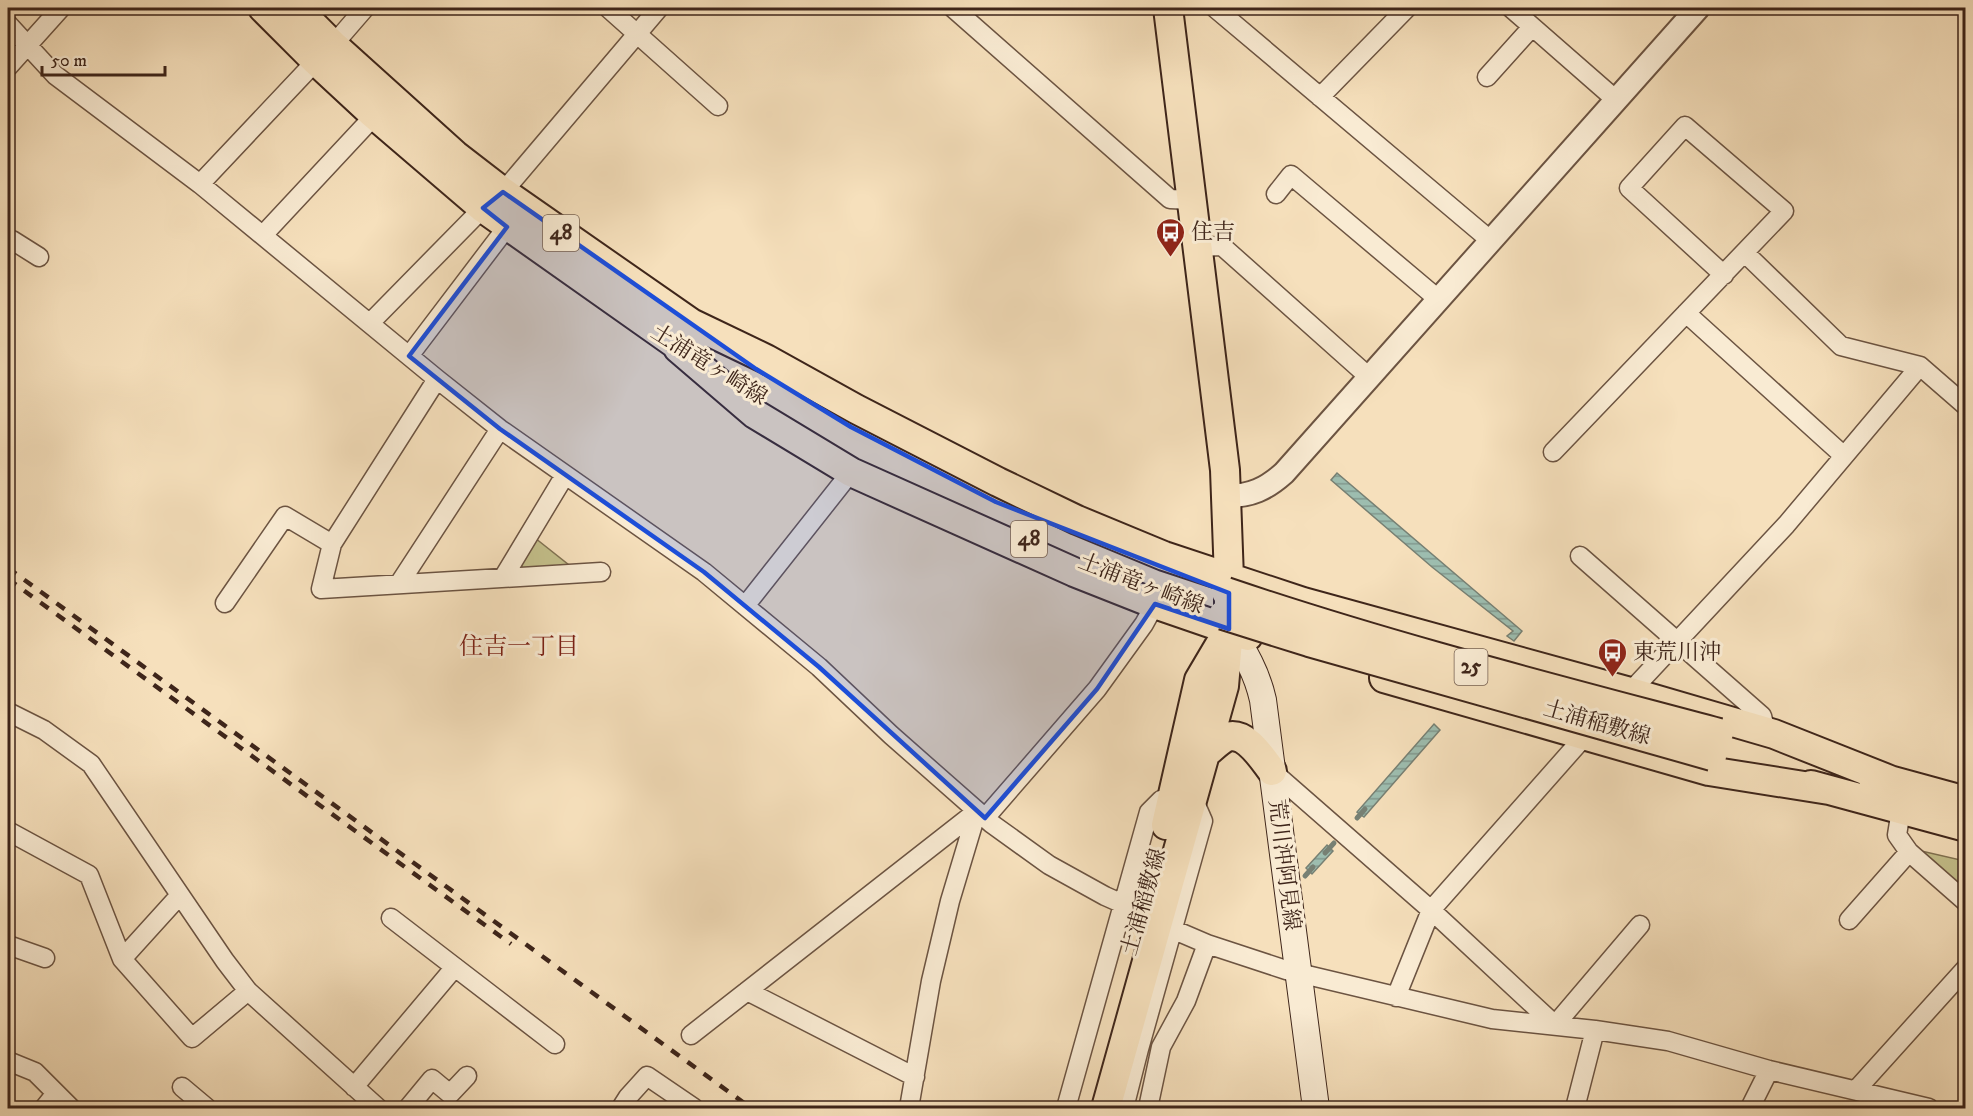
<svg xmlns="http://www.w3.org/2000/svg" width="1973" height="1116" font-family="'IM FELL DW Pica','Noto Serif JP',serif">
<defs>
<pattern id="water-rules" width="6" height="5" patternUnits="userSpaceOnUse" patternTransform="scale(1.5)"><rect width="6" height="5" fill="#9dbdaf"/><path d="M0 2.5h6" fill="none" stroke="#81998e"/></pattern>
</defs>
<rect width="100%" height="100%" fill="#f6e0bc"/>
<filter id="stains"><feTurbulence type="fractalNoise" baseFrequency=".00333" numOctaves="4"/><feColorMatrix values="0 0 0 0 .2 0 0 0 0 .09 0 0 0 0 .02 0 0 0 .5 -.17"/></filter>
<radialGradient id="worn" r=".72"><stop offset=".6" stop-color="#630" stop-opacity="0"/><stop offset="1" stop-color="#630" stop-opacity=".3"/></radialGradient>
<!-- park -->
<path fill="#c4c08b" stroke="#817252" stroke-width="1.5" d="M530,534L579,573L503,578Z
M1917,850L1965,861V897Z"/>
<!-- water -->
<path fill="url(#water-rules)" stroke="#778073" stroke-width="1.5" d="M1337,473L1522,631L1514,641L1507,636L1513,631L1432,567L1331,480Z
M1434,724L1440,730L1364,817L1357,812Z
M1327,845L1333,851L1312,874L1306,868Z"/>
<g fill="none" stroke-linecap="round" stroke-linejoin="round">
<!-- stream -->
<path stroke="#778073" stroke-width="5" d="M1357,818L1365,809
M1325,853L1334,843
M1305,876L1313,867"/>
<defs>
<path id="minor" d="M608,8L718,106
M953,8L1170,199L1192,200
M1215,8L1490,240
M1511,8L1615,99
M8,24L55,75L200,184L437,379L500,429L704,572L819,667L891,735L992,824L1049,865L1105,896L1123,904
M333,45L365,8
M8,67L61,8
M1487,77L1532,27
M1320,97L1407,8
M200,184L316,61
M1276,194L1291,175L1438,299
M263,235L375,115
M8,246L12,240L39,257
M1198,247L1222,246L1369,377
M1745,253L1841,346L1920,366L1966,406
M1686,313L1844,456
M370,323L483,208L503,192L659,8
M409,356L507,227
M437,379L332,544L321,589L601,572
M1553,452L1784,211L1685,126L1629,188L1724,275
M1580,556L1762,716L1766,732
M503,578L565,475
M399,584L500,429
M225,603L285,516L332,544
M745,606L851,472
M1630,692L1786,525L1920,366
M8,712L44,730L91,764L225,961L248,991L378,1108
M1272,771L1431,910L1555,1025
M985,818L1097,689L1144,624L1155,604
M8,831L89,875L122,959L192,1038L248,991
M1909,852L1966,902
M391,918L555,1044
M1849,920L1909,852L1897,835L1901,810
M1172,929L1207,944
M8,945L45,958
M122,959L180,895
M747,991L915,1077
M1396,997L1431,910L1584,737
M1555,1025L1640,925
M691,1035L977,811
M8,1061L35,1072L71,1108
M182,1087L207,1108
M354,1087L455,967
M1856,1090L1966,968
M44,1108L56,1093
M408,1108L432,1079L450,1094L467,1076
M621,1108L628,1097L647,1076L694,1108
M909,1108L931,981L950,901L977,811
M1066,1108L1149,812L1161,800L1173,798
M1124,1108L1139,1049L1203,821L1193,798
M1148,1108L1161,1047L1186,1001L1207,944L1286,970L1492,1019L1595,1030L1668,1041L1769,1070L1929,1108
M1575,1108L1595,1030
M1750,1108L1769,1070"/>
<path id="tertiary" d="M1227,496C1251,496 1266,489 1284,473L1698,8"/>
<path id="secondary" d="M1229,629C1245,652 1257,673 1263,700L1316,1108"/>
<path id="primary" d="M263,8L316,61L371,112L483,208L694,357
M296,8L333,45L455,155L503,192L704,332
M689,322L766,359L856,409L998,482L1077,520L1164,556L1303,602L1630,692L1774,734L1890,780
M678,348L755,414L851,472L1074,572L1155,604L1248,636
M1384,678L1709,771L1829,790
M1207,752C1212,748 1220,740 1227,737C1246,731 1262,758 1272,771
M1871,775L1966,801
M1811,785L1966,827
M1166,825L1199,680L1225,636
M1106,1108L1224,686L1229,629V578L1225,470L1168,8"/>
</defs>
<!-- minor casing -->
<use href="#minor" stroke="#6c5442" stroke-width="21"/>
<!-- tertiary casing -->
<use href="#tertiary" stroke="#6c5442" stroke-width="26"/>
<!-- secondary casing -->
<use href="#secondary" stroke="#3e251a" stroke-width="28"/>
<!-- primary casing -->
<use href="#primary" stroke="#3e251a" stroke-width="32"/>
<!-- minor -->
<use href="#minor" stroke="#f9ebd3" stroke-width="18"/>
<!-- tertiary -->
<use href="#tertiary" stroke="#f9ebd3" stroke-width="22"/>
<!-- secondary -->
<use href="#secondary" stroke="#f9ebd3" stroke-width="26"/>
<!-- primary -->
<use href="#primary" stroke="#f6e0bc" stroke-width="28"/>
<!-- rail -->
<path stroke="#3e251a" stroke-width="4.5" stroke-dasharray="10 10" stroke-linecap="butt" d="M8,568L751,1108
M8,579L511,944"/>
<defs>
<path id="primary-bridge" d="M1226,592C1388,647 1554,689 1719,733
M1223,615L1309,642L1712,756"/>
</defs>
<!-- primary-bridge casing -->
<use href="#primary-bridge" stroke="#3e251a" stroke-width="32" stroke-linecap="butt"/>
<!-- primary-bridge -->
<use href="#primary-bridge" stroke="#f6e0bc" stroke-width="28"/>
</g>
<!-- marked area -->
<path fill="#1d4ed8" fill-opacity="0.2" stroke="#1d4ed8" stroke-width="4.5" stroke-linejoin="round" d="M503,192L756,369L851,427L996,502L1229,593V629L1155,604L1097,689L985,818L819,667L704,572L500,429L409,356L507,227L483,208Z"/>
<!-- icons -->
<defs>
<symbol id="bus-pin" viewBox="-11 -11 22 30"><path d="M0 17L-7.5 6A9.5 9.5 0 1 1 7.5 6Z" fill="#8f2418" stroke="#f9ebd3"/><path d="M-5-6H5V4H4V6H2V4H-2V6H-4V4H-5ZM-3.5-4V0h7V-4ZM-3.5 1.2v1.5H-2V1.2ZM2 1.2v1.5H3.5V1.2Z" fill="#fff"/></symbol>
</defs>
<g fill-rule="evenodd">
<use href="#bus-pin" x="1154" y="216" width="33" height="45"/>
<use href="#bus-pin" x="1596" y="636" width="33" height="45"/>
</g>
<g text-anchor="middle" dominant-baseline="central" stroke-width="6" stroke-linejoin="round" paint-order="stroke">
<!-- shield labels -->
<g fill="#f9ebd3" stroke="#766052" stroke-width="1.5">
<rect x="543" y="215" width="36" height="36" rx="4.5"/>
<rect x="1011" y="521" width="36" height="36" rx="4.5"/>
<rect x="1454.5" y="649" width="33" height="36" rx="4.5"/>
</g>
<g font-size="21" font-weight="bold" fill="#3e251a">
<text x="561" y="233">48</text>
<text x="1029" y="539">48</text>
<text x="1471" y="667">25</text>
</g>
<!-- poi labels -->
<g font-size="22" fill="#3e251a" stroke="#f9ebd3" text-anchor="start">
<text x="1191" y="232">住吉</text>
<text x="1633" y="652">東荒川沖</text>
</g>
<!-- street labels -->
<g font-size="22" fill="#3e251a" stroke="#f9ebd3">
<text transform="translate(709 365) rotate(32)">土浦竜ヶ崎線</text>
<text transform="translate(1141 584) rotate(21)">土浦竜ヶ崎線</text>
<text transform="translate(1597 723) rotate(16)">土浦稲敷線</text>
<text transform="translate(1284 865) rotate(83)">荒川沖阿見線</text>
<text transform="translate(1144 902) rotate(-74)">土浦稲敷線</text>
</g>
<!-- neighbourhood labels -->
<g font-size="24" fill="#7a1f14" stroke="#f9ebd3">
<text x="519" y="647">住吉一丁目</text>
</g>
</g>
<!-- margin -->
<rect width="1973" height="1116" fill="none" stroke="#f6e0bc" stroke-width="30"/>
<rect x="9" y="9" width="1955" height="1098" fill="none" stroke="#3e251a" stroke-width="3"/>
<rect x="15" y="15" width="1943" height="1086" fill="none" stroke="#3e251a" stroke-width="1.5"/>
<!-- scale -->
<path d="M42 66v9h123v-9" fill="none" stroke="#3e251a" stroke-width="3"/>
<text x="51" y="66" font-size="18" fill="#3e251a" stroke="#f9ebd3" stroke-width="4.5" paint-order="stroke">50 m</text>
<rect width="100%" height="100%" filter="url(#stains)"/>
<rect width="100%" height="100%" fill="url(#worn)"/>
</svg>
